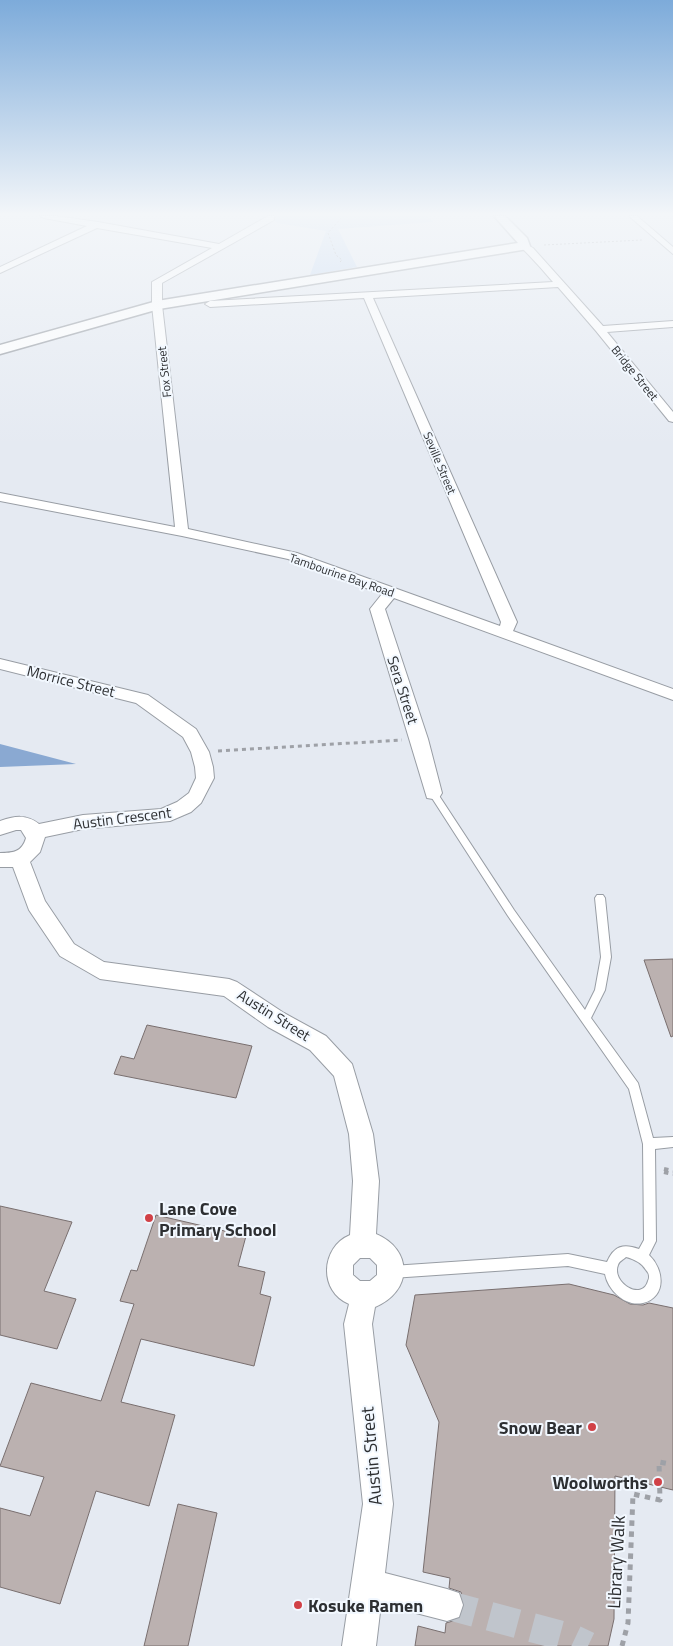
<svg xmlns="http://www.w3.org/2000/svg" width="673" height="1646" font-family="'Titillium Web',sans-serif">
<rect width="100%" height="100%" fill="#e5eaf2"/>
<!-- green -->
<path fill="#c4d8f2" d="M272,216H428L433,222L338,229L357,267L310,275L326,231L277,223Z"/>
<!-- forest -->
<path fill="#8aa9d2" d="M0,744L76,764L0,767Z"/>
<!-- building -->
<path fill="#bbb1b0" stroke="#796f6f" d="M673,959V1036L671,1037L644,960Z
M147,1025L252,1046L236,1098L114,1074L121,1056L134,1059Z
M0,1206L72,1222L44,1291L76,1299L57,1349L0,1335Z
M156,1215L246,1236L238,1266L265,1272L260,1294L271,1297L254,1366L141,1339L121,1402L175,1415L149,1506L96,1491L60,1604L0,1587V1508L30,1516L44,1477L0,1466L31,1383L101,1401L134,1304L120,1301L131,1270L137,1271Z
M569,1284L614,1295L630,1304L643,1305L649,1303L673,1308V1490L615,1476L614,1619L608,1646H415L418,1626L445,1633L446,1623L460,1619L465,1606L461,1592L449,1588L450,1578L423,1572L439,1422L406,1345L415,1295Z
M178,1504L217,1513L188,1646H144Z"/>
<g fill="none" stroke-linecap="round" stroke-linejoin="round">
<!-- street-tunnel -->
<path stroke="#c0c5cc" stroke-width="29" stroke-dasharray="29 15" stroke-linecap="butt" d="M447,1605L571,1638L588,1646"/>
<defs>
<path id="lane" d="M433,790L436,791L514,910L585,1010L595,990L601,957L595,898L597,895H603L605,898L611,957L605,990L591,1018L638,1083L653,1138L673,1137V1147L655,1149L656,1241L649,1255C664,1269 667,1297 643,1303C625,1307 608,1290 605,1274L568,1266L392,1278L388,1276L386,1272L388,1268L392,1266L568,1254L607,1262C614,1246 623,1243 639,1249L644,1240L643,1144L629,1089L508,916L430,795L429,793ZM626,1257C634,1259 642,1263 646,1270C649,1273 650,1277 648,1281C642,1302 611,1282 618,1265C619,1261 623,1260 626,1257Z"/>
<path id="street" d="M40,216H56L98,222L219,244L268,216H274V220L162,283V305L188,529L297,553L500,626L501,622L364,298L210,307L205,304L210,301L553,282C542,269 531,257 520,246L524,243L533,248L603,326L673,321V327L607,332L673,412V422L669,421L596,331L558,287L373,298L517,622L513,631L673,689V700L394,598L385,609L428,739L442,793L439,798L433,799L427,798L370,609L382,594L288,559L182,536L0,501V493L175,527L152,305V282L212,248L97,228L0,273V267L87,226L44,218Z
M629,216H637L673,247V254Z
M0,659L148,695L196,729L209,752L213,767L214,778L201,803L191,812L170,821L83,829L45,837L40,852L30,862L45,901L74,944L104,962L229,979L237,982L284,1013L326,1036L352,1064L373,1134L379,1181L376,1234C414,1250 412,1292 375,1307L372,1324L393,1504L385,1573L447,1589L459,1593L463,1605L459,1617L447,1621L381,1604L376,1646H342L363,1504L344,1324L349,1304C318,1291 321,1247 350,1235L353,1181L349,1134L334,1076L310,1050L268,1027L224,996L100,979L60,956L29,910L13,867H0V853C13,853 22,852 26,838L21,830H16L0,835V821C15,816 26,814 39,824L83,815L161,809L177,802L189,793L196,778L195,767L191,752L183,737L136,703L0,669ZM360,1258H370L377,1265V1275L370,1281H360L353,1275V1265Z"/>
<path id="secondary" d="M494,216H505L527,238L530,246L528,249L159,309L0,354V345L157,301L518,243Z"/>
</defs>
<!-- lane casing -->
<use href="#lane" stroke="#989da4" stroke-width="2"/>
<!-- street casing -->
<use href="#street" stroke="#989da4" stroke-width="2"/>
<!-- secondary casing -->
<use href="#secondary" stroke="#989da4" stroke-width="3"/>
<!-- path-far3 -->
<path stroke="#9ea1a7" stroke-width="1" stroke-dasharray="2 2" stroke-linecap="butt" d="M544,245L642,240
M340,262L342,260L336,255L328,233L343,216"/>
<!-- path-far2 -->
<path stroke="#9ea1a7" stroke-width="3" stroke-dasharray="4 4" stroke-linecap="butt" d="M218,751L402,740"/>
<!-- path-far1 -->
<path stroke="#9ea1a7" stroke-width="4" stroke-dasharray="4.5 4.5" stroke-linecap="butt" d="M664,1169L673,1171
M664,1172L673,1174"/>
<!-- path -->
<path stroke="#9ea1a7" stroke-width="5" stroke-dasharray="5.5 5.5" stroke-linecap="butt" d="M622,1646L628,1623L633,1494L660,1500L659,1462L670,1464"/>
<!-- lane -->
<use href="#lane" fill="#fff" fill-rule="evenodd"/>
<!-- street -->
<use href="#street" fill="#fff" fill-rule="evenodd"/>
<!-- secondary -->
<use href="#secondary" fill="#fff" fill-rule="evenodd"/>
</g>
<!-- sky -->
<linearGradient id="sky" x2="0" y2="1"><stop stop-color="#7dabda"/><stop offset="0.48" stop-color="#f3f6f9"/><stop offset="1" stop-color="#f3f6f9" stop-opacity="0"/></linearGradient>
<rect width="673" height="446" fill="url(#sky)"/>
<!-- markers -->
<g fill="#d14147" stroke="#f2f8ff" stroke-width="2">
<circle cx="149" cy="1218" r="5"/>
<circle cx="592" cy="1427" r="5"/>
<circle cx="658" cy="1482" r="5"/>
<circle cx="298" cy="1605" r="5"/>
</g>
<g text-anchor="middle" dominant-baseline="central" stroke-width="4" stroke-linejoin="round" paint-order="stroke">
<!-- far-street labels -->
<g font-size="12" fill="#2d2f32" stroke="#f2f8ff">
<text transform="translate(164 372) rotate(-96)">Fox Street</text>
<text transform="translate(635 373) rotate(51)">Bridge Street</text>
<text transform="translate(440 463) rotate(67)">Seville Street</text>
<text transform="translate(342 575) rotate(19)">Tambourine Bay Road</text>
</g>
<!-- street labels -->
<g font-size="15" fill="#2d2f32" stroke="#f2f8ff">
<text transform="translate(71 681) rotate(14)">Morrice Street</text>
<text transform="translate(403 690) rotate(72)">Sera Street</text>
<text transform="translate(122 818) rotate(-7)">Austin Crescent</text>
<text transform="translate(274 1015) rotate(32)">Austin Street</text>
</g>
<!-- near-poi labels -->
<g font-size="18" font-weight="bold" fill="#2d2f32" stroke="#f2f8ff" text-anchor="start">
<text x="159" y="1208">Lane Cove<tspan x="159" dy="21">Primary School</tspan></text>
<text x="582" y="1427" text-anchor="end">Snow Bear</text>
<text x="648" y="1482" text-anchor="end">Woolworths</text>
<text x="308" y="1605">Kosuke Ramen</text>
</g>
<!-- near-street labels -->
<g font-size="18" fill="#2d2f32" stroke="#f2f8ff">
<text transform="translate(371 1456) rotate(-95)">Austin Street</text>
<text transform="translate(616 1562) rotate(-87)">Library Walk</text>
</g>
</g>
</svg>
